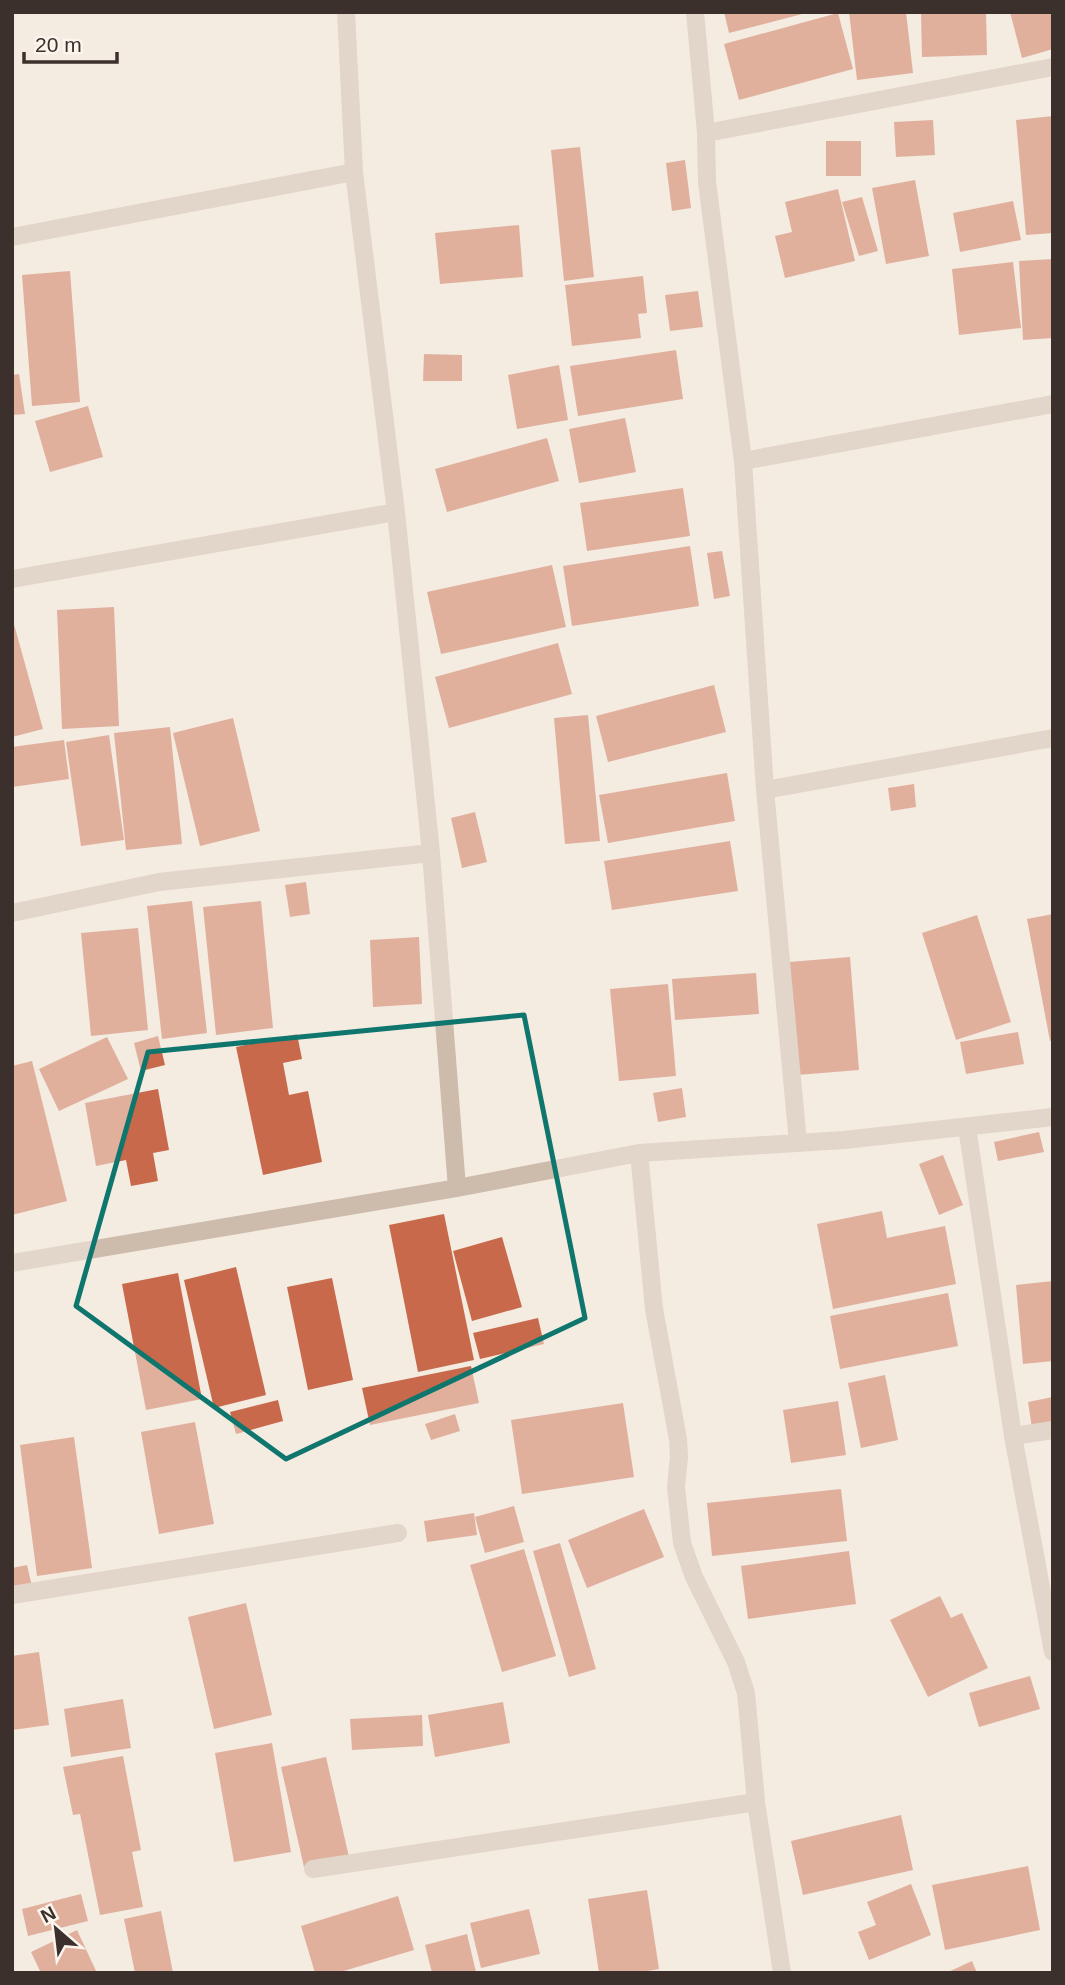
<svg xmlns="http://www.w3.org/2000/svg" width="1065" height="1985" font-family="Arial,sans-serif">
<rect width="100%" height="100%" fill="#f4ebe1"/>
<!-- building -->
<path fill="#c8694b" d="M724,12H806V13L729,33Z
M849,12H906L913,73L857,80Z
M921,12H986L987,55L922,57Z
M1010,12H1053V49L1022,58Z
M838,13L853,69L739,100L724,44Z
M1053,116V233L1026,235L1016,120Z
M933,120L935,155L896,157L894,122Z
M826,141H861V176H826Z
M580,147L594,277L564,281L551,150Z
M685,160L691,208L672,211L666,163Z
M915,180L929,256L886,264L872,188Z
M838,189L855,261L785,278L775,236L792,232L785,202Z
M862,197L878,251L859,256L842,202Z
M1013,201L1021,240L960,252L953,213Z
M519,225L523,277L440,284L435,233Z
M1053,259V338L1023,340L1019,261Z
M1013,262L1021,328L959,335L952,269Z
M70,271L80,402L32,406L22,275Z
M643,276L647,313L638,314L641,338L572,346L565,285Z
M698,291L703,327L670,331L665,295Z
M676,350L683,399L578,416L570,366Z
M424,354L462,355V381H423Z
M559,365L568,420L517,429L508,375Z
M19,374L25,414L12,415V375Z
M88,406L103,457L50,472L35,421Z
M625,418L636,472L579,483L569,429Z
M547,438L559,481L447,512L435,469Z
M683,488L690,536L587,551L580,503Z
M690,546L699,606L572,626L563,566Z
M722,551L730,596L714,599L707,553Z
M552,565L566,627L441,654L427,592Z
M114,607L119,726L62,729L57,610Z
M12,617L43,729L12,737Z
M558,643L572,694L449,728L435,677Z
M714,685L726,732L608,762L596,716Z
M588,715L600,841L565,844L554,718Z
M233,718L260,831L200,846L173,733Z
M170,727L182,844L126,850L114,733Z
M109,735L124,840L81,846L66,742Z
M64,740L69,779L12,787V747Z
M727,773L735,821L608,843L599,795Z
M914,784L916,807L891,811L888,788Z
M475,812L487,862L462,868L451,818Z
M730,841L738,891L612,910L604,861Z
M306,882L310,914L290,917L285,885Z
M192,901L207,1033L162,1039L147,906Z
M261,901L273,1028L216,1035L203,907Z
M1053,914V1040L1050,1041L1027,919Z
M977,915L1011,1022L956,1040L922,933Z
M138,928L148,1030L91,1036L81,933Z
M419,937L422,1004L373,1007L370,940Z
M850,957L859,1070L797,1075L789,962Z
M756,973L759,1014L675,1020L672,979Z
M668,984L676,1076L619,1081L610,989Z
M1018,1032L1024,1064L966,1074L960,1042Z
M297,1034L302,1059L283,1063L289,1095L308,1091L322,1162L263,1175L236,1047Z
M158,1036L165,1065L141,1071L134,1043Z
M107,1037L128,1079L59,1111L39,1069Z
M32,1061L67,1201L12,1215V1066Z
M682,1088L686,1117L658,1122L653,1093Z
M158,1089L169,1150L153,1153L158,1181L131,1186L126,1160L96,1166L85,1103Z
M1039,1132L1044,1152L998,1161L994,1142Z
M943,1155L963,1205L939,1215L919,1164Z
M882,1211L887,1238L945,1226L956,1284L833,1309L817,1224Z
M444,1214L474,1360L418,1372L389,1225Z
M502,1237L522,1307L472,1321L453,1251Z
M236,1267L266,1395L214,1408L184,1280Z
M178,1273L202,1399L146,1410L122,1284Z
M332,1278L353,1380L308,1390L287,1287Z
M1053,1281V1361L1023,1364L1016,1285Z
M948,1293L958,1346L840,1369L830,1316Z
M538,1318L544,1344L480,1359L473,1333Z
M471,1366L479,1403L370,1425L362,1388Z
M885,1375L898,1440L861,1448L848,1383Z
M1053,1397V1424L1032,1428L1028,1402Z
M278,1400L283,1421L236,1434L230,1412Z
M838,1401L846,1455L791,1463L783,1410Z
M623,1403L634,1477L522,1494L511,1420Z
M455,1414L460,1431L431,1440L425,1424Z
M195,1422L214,1524L159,1534L141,1432Z
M74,1437L92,1568L37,1576L20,1445Z
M841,1489L847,1541L712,1556L707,1503Z
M514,1506L524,1542L485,1553L475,1517Z
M644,1509L664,1557L587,1588L568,1540Z
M474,1513L477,1535L427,1542L424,1521Z
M560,1543L596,1669L569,1677L533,1551Z
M524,1549L556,1656L502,1672L470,1565Z
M849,1551L856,1604L748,1619L741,1566Z
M27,1565L32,1586L12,1589V1568Z
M940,1596L951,1618L962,1613L988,1668L928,1697L890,1620Z
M246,1603L272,1715L214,1729L188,1617Z
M39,1652L49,1725L12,1730V1656Z
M1030,1676L1040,1709L979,1727L969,1693Z
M123,1699L131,1748L71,1757L64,1709Z
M503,1702L510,1743L435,1757L428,1715Z
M422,1715L423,1746L352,1750L350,1719Z
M272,1743L291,1852L234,1862L215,1753Z
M123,1756L141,1850L132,1852L143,1907L100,1915L80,1814L73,1815L63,1767Z
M326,1757L349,1857L304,1867L281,1767Z
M901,1815L913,1870L803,1895L791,1841Z
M1028,1866L1040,1930L945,1950L932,1885Z
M911,1884L931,1935L869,1960L858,1932L876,1925L867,1902Z
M647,1890L659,1969L636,1973H599L588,1899Z
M81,1894L88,1921L28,1936L22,1909Z
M398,1896L414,1950L337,1973H315L301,1926Z
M529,1909L540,1954L481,1968L470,1923Z
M161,1911L173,1973H135L124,1919Z
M77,1930L97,1973H41L31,1952Z
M467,1934L476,1972L432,1973L425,1945Z
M972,1961L977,1973H946Z"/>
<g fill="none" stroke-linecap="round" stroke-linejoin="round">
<!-- minor -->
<path stroke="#cdbbac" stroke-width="18" d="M346,12L354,172L396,512L431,853L457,1188
M695,12L706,133L707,182L743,461L765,790L798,1143
M706,133L1053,67
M12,237L354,172
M743,461L1053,404
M12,579L396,512
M765,790L1053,738
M12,913L159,882L431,853
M967,1127L1013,1436L1053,1652
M639,1153L654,1309L678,1439L679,1457L676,1487L682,1543L694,1577L736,1662L746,1693L756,1802L782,1973
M12,1263L457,1188L639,1153L844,1140L1053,1117
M1013,1436L1053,1430
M12,1595L398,1533
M313,1869L756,1802"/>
</g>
<!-- marked area -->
<path d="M0 0H1065V1985H0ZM524,1015L585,1318L286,1459L76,1306L148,1052Z" fill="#f4ebe1" fill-opacity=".55" fill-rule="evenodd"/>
<path fill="none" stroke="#0f766e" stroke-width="5" stroke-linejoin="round" d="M524,1015L585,1318L286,1459L76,1306L148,1052Z"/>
<!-- border -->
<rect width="1065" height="1985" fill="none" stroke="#3b302b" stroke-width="28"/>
<!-- north arrow -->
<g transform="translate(56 1929) rotate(332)" stroke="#fbf5ee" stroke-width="5" paint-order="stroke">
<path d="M0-5L12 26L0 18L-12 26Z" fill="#3b302b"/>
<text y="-10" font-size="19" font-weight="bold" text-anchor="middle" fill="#3b302b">N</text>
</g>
<!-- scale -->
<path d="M24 52v10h93v-10" fill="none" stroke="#3b302b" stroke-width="3.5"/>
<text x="35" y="52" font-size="21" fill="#3b302b" stroke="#fbf5ee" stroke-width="5" paint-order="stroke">20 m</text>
</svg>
